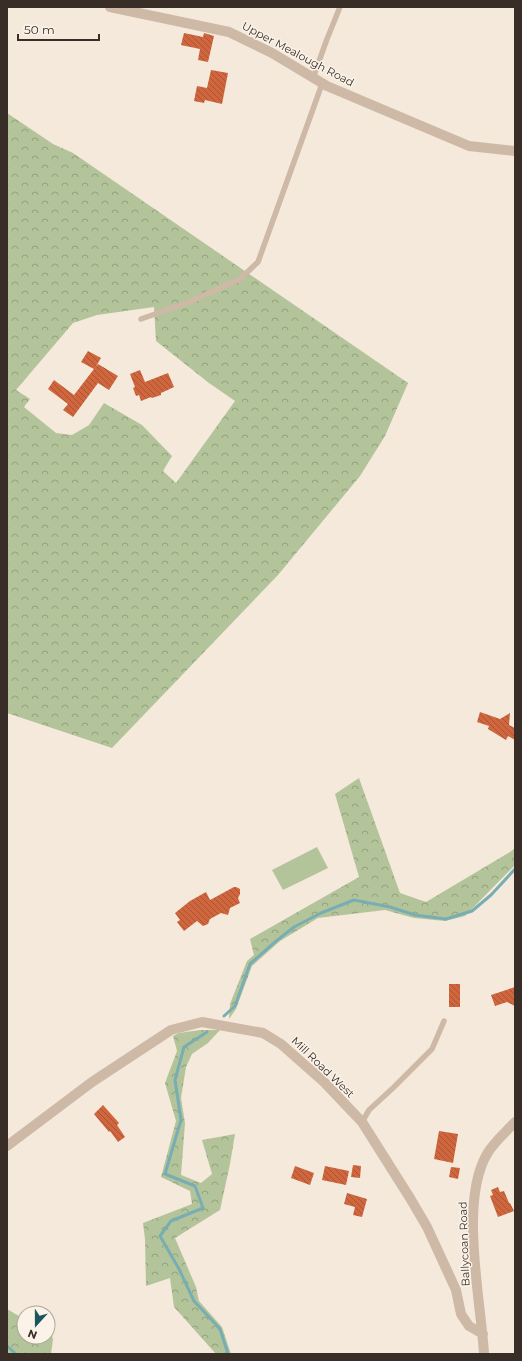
<svg xmlns="http://www.w3.org/2000/svg" width="522" height="1361" font-family="Montserrat,sans-serif">
<defs>
<pattern id="forest-crowns" width="20" height="18" patternUnits="userSpaceOnUse"><rect width="20" height="18" fill="#b4c49a"/><path d="M2 6a3 3 0 1 1 6 0M12 15a3 3 0 1 1 6 0" fill="none" stroke="#93a07e"/></pattern>
<pattern id="building-back-hatch" width="6" height="6" patternUnits="userSpaceOnUse"><rect width="6" height="6" fill="#cf663e"/><path d="M-1 5l2 2M0 0l6 6M5-1l2 2" fill="none" stroke="#a95434"/></pattern>
</defs>
<rect width="100%" height="100%" fill="#f4e9db"/>
<!-- forest -->
<path fill="url(#forest-crowns)" fill-rule="evenodd" d="M7,113L53,144L73,153L408,383L385,436L360,476L278,575L112,748L7,713ZM154,307L156,341L209,383L235,401L176,483L163,471L172,456L142,425L104,403L89,425L72,435L56,433L24,407L30,399L16,390L73,323L97,315Z
M359,778L400,893L426,902L510,852L515,848V865L465,916L445,921L414,918L385,910L318,918L280,941L252,966L236,1009L229,1019L230,1004L247,961L254,955L250,939L359,877L335,794Z
M200,1030H220L208,1043L192,1054L186,1067L181,1098L185,1123L181,1175L201,1183L212,1174L202,1140L235,1134L230,1164L220,1210L175,1238L196,1287L199,1301L222,1327L231,1354H216L174,1307L170,1278L146,1286L145,1239L143,1223L192,1204L190,1191L161,1177L176,1121L165,1083L177,1051L173,1036L179,1033Z
M7,1309L24,1319V1337H48V1327H49L53,1339L51,1354H7Z"/>
<!-- park -->
<path fill="#b4c49a" d="M317,847L328,868L283,890L272,870Z"/>
<g fill="none" stroke-linecap="round" stroke-linejoin="round">
<!-- stream -->
<path stroke="#78aeb3" stroke-width="3" d="M224,1016L235,1006L250,964L275,942L294,927L321,913L354,900L390,907L415,915L446,919L472,911L491,895L515,869
M207,1032L184,1047L175,1080L181,1120L165,1174L195,1186L203,1208L171,1221L160,1236L179,1269L194,1301L220,1329L228,1354
M7,1346L16,1354"/>
</g>
<!-- building -->
<path fill="url(#building-back-hatch)" d="M184,33L203,37L204,33L214,36L208,62L198,60L200,49L181,45Z
M211,70L228,73L222,104L205,100L204,103L194,101L197,86L207,88Z
M88,351L101,358L95,368L98,364L118,376L109,390L98,383L73,417L63,410L68,404L48,389L54,380L74,395L94,369L81,362Z
M140,370L145,382L168,373L174,387L161,393V395L152,398L151,397L141,401L139,395L136,396L133,388L135,387L130,374Z
M480,712L500,719L510,713L509,725L515,728V740L508,736L506,740L488,729L489,726L477,722Z
M234,887H236L240,889V894L238,898L240,903L230,908L228,915L221,913L210,919L208,924L203,926L197,921L184,931L177,922L180,920L175,913L190,901L206,892L210,900Z
M449,984H460V1007H449Z
M515,987V1006L507,1002L495,1006L491,995Z
M103,1105L119,1123L117,1125L125,1137L118,1142L110,1131L109,1132L94,1114Z
M439,1131L458,1134L453,1163L434,1159Z
M353,1165L361,1166L360,1178L351,1177Z
M295,1166L314,1173L310,1185L291,1178Z
M325,1166L349,1171L346,1185L322,1180Z
M451,1167L460,1168L458,1179L449,1177Z
M498,1187L500,1192L504,1191L509,1203H510L514,1211L498,1217L490,1196L493,1195L491,1190Z
M347,1193L367,1199L362,1217L353,1215L355,1207L344,1204Z"/>
<g fill="none" stroke-linecap="round" stroke-linejoin="round">
<!-- service -->
<path stroke="#cdb9a6" stroke-width="5.5" d="M313,78L327,39L340,7
M141,319L189,302L240,279L258,262L322,84
M362,1122L369,1110L393,1088L432,1049L444,1021"/>
<!-- minor -->
<path stroke="#cdb9a6" stroke-width="10" d="M110,7L229,32L272,53L327,86L469,146L515,151
M7,1146L92,1082L171,1030L202,1022L263,1033L281,1044L324,1082L362,1122L410,1198L427,1227L456,1290L461,1314L469,1326L483,1334
M484,1354C481,1300 459,1202 487,1154C493,1143 506,1132 515,1122"/>
</g>
<g text-anchor="middle" dominant-baseline="central" stroke-width="3" stroke-linejoin="round" paint-order="stroke">
<!-- street labels -->
<g font-size="11" fill="#382d27" stroke="#fbf3e8">
<text transform="translate(298 54) rotate(28)">Upper Mealough Road</text>
<text transform="translate(323 1067) rotate(44)">Mill Road West</text>
<text transform="translate(464 1244) rotate(-92)">Ballycoan Road</text>
</g>
</g>
<!-- border -->
<rect width="522" height="1361" fill="none" stroke="#382d27" stroke-width="16"/>
<!-- north arrow -->
<g transform="translate(36 1325) rotate(201)"><circle r="19" fill="#fbf3e8" stroke="#ada49b"/>
<path d="M0-3L7 15L0 10L-7 15Z" fill="#1a565d"/>
<text y="-6" font-size="11" font-weight="bold" text-anchor="middle" fill="#382d27">N</text>
</g>
<!-- scale -->
<path d="M18 34v6h81v-6" fill="none" stroke="#382d27" stroke-width="2"/>
<text x="24" y="34" font-size="12" fill="#382d27" stroke="#fbf3e8" stroke-width="3" paint-order="stroke">50 m</text>
</svg>
